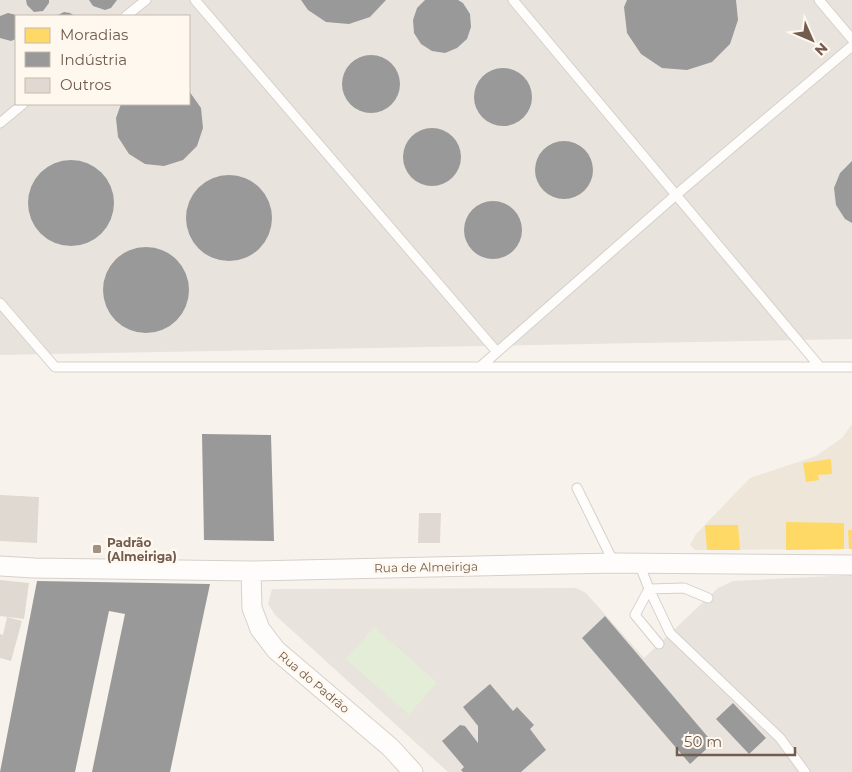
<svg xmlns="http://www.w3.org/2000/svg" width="852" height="772" font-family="Montserrat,sans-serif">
<rect width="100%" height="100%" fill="#f7f3ec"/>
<!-- residential -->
<path fill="#efe6da" d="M852,424V549L695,550L690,545L696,534L750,478L816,456L842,438Z"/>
<!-- industrial -->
<path fill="#e9e3dd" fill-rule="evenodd" d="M0,0H852V339L0,355ZM16,16H189V104H16Z
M852,575V772H448L275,615L268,604L272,589L576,588L586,593L644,658L718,588L733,581Z"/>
<!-- green -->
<path fill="#e4edd8" d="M374,627L437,682L409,715L346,659Z"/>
<!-- homes -->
<path fill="#ffd966" d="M831,459L832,474L818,475L819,480L806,482L803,463Z
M786,522L844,523V549L786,550Z
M705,525H738L740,550H707Z
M848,530H852V549H849Z"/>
<!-- industry -->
<path fill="#999" d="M26,0H49V3L43,11L34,12L27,5Z
M89,0H117L111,8L105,10L93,6Z
M301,0H386L370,17L349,24L326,22L308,10Z
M425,0H458L463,3L470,14L471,27L467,39L457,48L445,53L432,51L421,44L414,33L413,20L417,8Z
M627,0H736L738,20L730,44L712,62L687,70L662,68L641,54L627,33L624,7Z
M64,12L70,13L75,16H56Z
M8,13L16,15V39L11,41L0,38V16Z
M342 84a29 29 0 1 1 58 0a29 29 0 1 1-58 0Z
M474 97a29 29 0 1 1 58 0a29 29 0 1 1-58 0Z
M189,91L201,108L203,128L197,146L183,160L164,166L145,164L129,154L118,137L116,118L121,104H189Z
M403 157a29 29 0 1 1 58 0a29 29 0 1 1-58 0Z
M535 170a29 29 0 1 1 58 0a29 29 0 1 1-58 0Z
M28 203a43 43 0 1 1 86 0a43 43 0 1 1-86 0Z
M852,161V223L845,219L836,205L834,188L840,173Z
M186 218a43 43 0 1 1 86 0a43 43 0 1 1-86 0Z
M464 230a29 29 0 1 1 58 0a29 29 0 1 1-58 0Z
M103 290a43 43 0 1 1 86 0a43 43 0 1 1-86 0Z
M202,434L271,435L274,541L204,540Z
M37,581L210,584L170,772H92L125,614L109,611L75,772H0Z
M605,616L713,743L690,764L582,638Z
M490,684L513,711L517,707L534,725L530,729L546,750L521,772H463L461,770L464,767L442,741L460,725L465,726L478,743V726L463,707Z
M733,703L766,738L749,754L716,719Z"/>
<!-- building -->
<path fill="#e0d9d2" d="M0,495L39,497L37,543L0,541Z
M419,513H441L440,543H418Z
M0,580L29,583L24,619L0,616Z
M7,617L22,621L11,661L0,658V634L3,635Z"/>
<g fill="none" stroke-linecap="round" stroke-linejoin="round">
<defs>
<path id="service" d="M195,0L497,352
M513,0L820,367
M819,0L852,39
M126,16L146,0
M0,123L23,104
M0,303L55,367H852
M480,367L677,194L852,46
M577,488L614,563
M639,563L649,589L670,633L780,738L805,772
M659,644L635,615L649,589L684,588L708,598"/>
<path id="minor" d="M0,566L34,568L251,571L614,563L852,565
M251,571L252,608L260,629L276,650L390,747L413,772"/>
</defs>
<!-- service casing -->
<use href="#service" stroke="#d6d0ca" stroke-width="11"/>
<!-- minor casing -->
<use href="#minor" stroke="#d6d0ca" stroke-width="21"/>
<!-- service -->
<use href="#service" stroke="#fefdfc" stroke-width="9"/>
<!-- minor -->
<use href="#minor" stroke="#fefdfc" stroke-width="19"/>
</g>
<!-- markers -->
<rect fill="#a19185" stroke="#fef8ef" stroke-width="2" x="92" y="544" width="10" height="10" rx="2.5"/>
<g text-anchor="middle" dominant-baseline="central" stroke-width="5" stroke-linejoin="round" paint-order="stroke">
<!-- poi labels -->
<g font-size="12" font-weight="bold" fill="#735c4e" stroke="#fef8ef" text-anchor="start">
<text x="107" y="542">Padrão<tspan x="107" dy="14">(Almeiriga)</tspan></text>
</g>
<!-- street labels -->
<g font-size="12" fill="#735c4e" stroke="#fef8ef">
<text transform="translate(426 567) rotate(-1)">Rua de Almeiriga</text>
<text transform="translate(314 682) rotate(40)">Rua do Padrão</text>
</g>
</g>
<!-- legend -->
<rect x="15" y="15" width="175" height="90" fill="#fef8ef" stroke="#c6baaf"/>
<rect x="25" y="28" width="25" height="15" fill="#ffd966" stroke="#c6baaf"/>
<text x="60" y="40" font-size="15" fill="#735c4e">Moradias</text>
<rect x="25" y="52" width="25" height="15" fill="#999999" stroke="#c6baaf"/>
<text x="60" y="65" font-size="15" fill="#735c4e">Indústria</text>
<rect x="25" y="78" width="25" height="15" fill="#e0d9d2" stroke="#c6baaf"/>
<text x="60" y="90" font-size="15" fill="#735c4e">Outros</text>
<!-- north arrow -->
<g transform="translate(812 40) rotate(135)" stroke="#fef8ef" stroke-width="4" paint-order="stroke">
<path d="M0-4L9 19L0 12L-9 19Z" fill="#735c4e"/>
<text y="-8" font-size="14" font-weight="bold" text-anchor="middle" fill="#735c4e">N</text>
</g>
<!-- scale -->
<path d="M677 747v8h118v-8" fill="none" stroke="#735c4e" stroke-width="2.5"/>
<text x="684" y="747" font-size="15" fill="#735c4e" stroke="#fef8ef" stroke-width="4" paint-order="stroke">50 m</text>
</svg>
